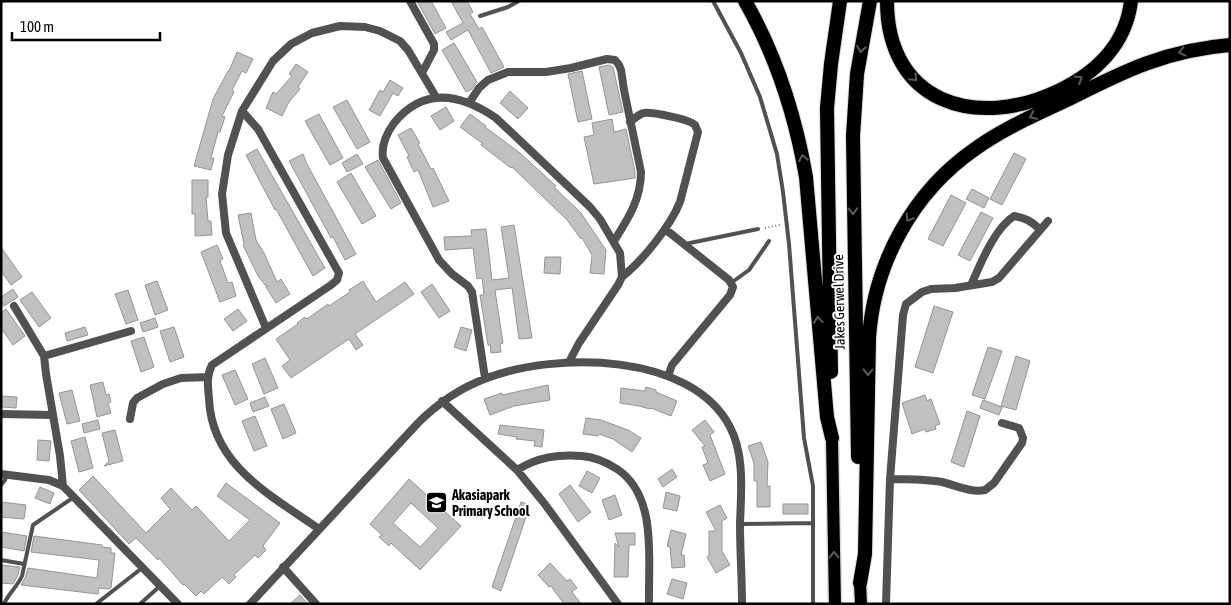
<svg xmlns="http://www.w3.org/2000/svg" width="1231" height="605" font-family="'Asap Condensed',sans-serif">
<rect width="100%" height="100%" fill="#fff"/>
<!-- building -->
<path fill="#c0c0c0" stroke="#959595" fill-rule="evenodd" d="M417,1H431L446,28L435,34Z
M451,1H467L473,12L470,14L479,29L482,27L504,67L491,73L468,30L451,40L446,32L463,23Z
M454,43L477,82L472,89L466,92L442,50Z
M237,52L253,59L246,73L242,71L232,90L234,92L222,116L225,117L220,132H218L211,158H214L211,170L194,166L213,99L228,71H229Z
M296,64L308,72L298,87L300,89L289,102L282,116L266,108L273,92L276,94L292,76L289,74Z
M609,65L613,67L623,112L609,115L599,67Z
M582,71L592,119L578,122L568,74Z
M390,80L403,88L398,96L393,93L380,116L369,110L380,90L383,92Z
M510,91L528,108L518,119L500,103Z
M347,100L370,142L357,149L333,107Z
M446,107L454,121L440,130L431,116Z
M319,114L343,158L330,165L305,121Z
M470,114L486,126L485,127L520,153L556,186L554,187L581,213L606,250L604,274L590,273L592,255L582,238L581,239L567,220L512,167L511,168L481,145L482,143L460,127Z
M612,119L614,132L626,129L635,172V178L594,184L584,137L594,135L592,123Z
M411,128L420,143L418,144L431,169L433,168L449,201L433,207L418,170L414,172L407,157L409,156L398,135Z
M257,149L325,268L313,276L276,209L275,210L246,155Z
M1014,153L1026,159L1002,205L990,199Z
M303,154L307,164L356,254L345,260L333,237L331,238L289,161Z
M357,154L363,164L347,172L342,163Z
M378,160L401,203L391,209L365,167Z
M351,173L376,216L362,224L337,182Z
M192,180H208V197H206L208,221H211L212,235L195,236V214H192Z
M972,189L989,198L984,208L966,199Z
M951,195L966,203L943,246L928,239Z
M981,212L993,218L970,261L958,255Z
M251,213L256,240L264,253L277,282L281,279L290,294L276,303L266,287L268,286H266L258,276L243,245L244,244L238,215Z
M514,225L532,338L519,339L512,288L495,290L503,343L500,344L501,352L491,353L490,345H488L480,295H484L482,278L477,279L473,248L445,250L444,237L472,236L471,230L486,229L492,280L509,278L501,227Z
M217,245L223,259L220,261L228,283L232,282L236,296L220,302L201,252Z
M1,247L22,277L11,285L1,271Z
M545,257H561L560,274L544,273Z
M157,281L168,310L155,315L145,285Z
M363,281L376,302L405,282L414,294L355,334L363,345L356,350L349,339L291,378L282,366L290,360L276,339L298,324L297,323L305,317L307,319L328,304L329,306L350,292L349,290Z
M432,284L450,311L439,318L421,292Z
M13,289L18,297L4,306L1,301V297Z
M128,290L138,320L126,324L115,294Z
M32,292L51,318L39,327L20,300Z
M934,306L953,312L933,373L915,367Z
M6,309L25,336L13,345L1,328V313Z
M238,309L247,321L233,331L224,319Z
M155,318L158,327L143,332L140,323Z
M85,327L88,335L67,341L65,333Z
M174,327L184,357L170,362L160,331Z
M461,327L472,330L466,351L454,347Z
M144,337L154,367L141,372L131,341Z
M988,347L1002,351L985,399L972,395Z
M1016,356L1030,361L1016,410L1001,406Z
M265,358L278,388L264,394L252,364Z
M235,370L248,399L235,405L222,375Z
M103,382L106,395L109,394L111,402L108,403L111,413L97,417L90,385Z
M548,385L550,400L514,406L490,415L484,399L502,393V395Z
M646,387L656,390V392L677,401L671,416L651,408L650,409L639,406L620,403L621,388L645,391Z
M72,390L80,421L67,424L59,393Z
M925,395L927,401L931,399L940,424L935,426L936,429L926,432L925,429L912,434L902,403Z
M1,396L17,397L16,408L1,407Z
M265,397L269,406L253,412L250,403Z
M983,400L1002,407L999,415L980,408Z
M284,404L296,433L283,439L271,409Z
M967,411L980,416L964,467L951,462Z
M255,416L267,446L254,451L242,421Z
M586,418L601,420L628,430L641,438L632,452L613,439L599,434L598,436L583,434Z
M98,420L100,429L84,433L82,424Z
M705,420L714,432L710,435L725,474L710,481L703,465L708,463L702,447L705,446L692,430Z
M500,425L544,430L542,447L534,446L535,441L516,439L517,437L498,434Z
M115,430L123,461L104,466L109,461L102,433Z
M85,437L93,468L79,472L71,441Z
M38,440L51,441L49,461L37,460Z
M761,442L768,462L767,486H770V507H757V481H754V463L748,446Z
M672,469L677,477L663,487L658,479Z
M587,471L600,478L592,493L579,486Z
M93,476L146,533L170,509L161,498L171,488L192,510L196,506L229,541L250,520L217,496L226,483L280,523L263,546L266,550L258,558L255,555L234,575L236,577L229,584L222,577L204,594L201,591L196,596L184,584L183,585L159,558L158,560L136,538L129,544L79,490Z
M409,479L461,526L420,570L391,543L389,546L379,537L382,535L370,524ZM411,503L438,528L420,547L393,523Z
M570,485L591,512L578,522L559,494Z
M40,487L54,493L50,504L35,498Z
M666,492L680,496L677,511L663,508Z
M615,495L622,515L609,520L602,500Z
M1,502L26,505L24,519L1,517Z
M521,502L530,505L501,591L492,587Z
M783,504H808V514H783Z
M720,505L727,518L722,521V551L730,565L716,573L707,557L709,556V531H716L706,512Z
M671,530L686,534L681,555H684L685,567L672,568L670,547L667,546Z
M1,532L27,536L24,551L1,547Z
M615,533H635V545H629L628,577H614L615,543L619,547Z
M34,536L102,545V547L111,548V553H115L111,588L109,589L99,588L98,594L21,585L25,578L28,568L97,578L99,560L31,552Z
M550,563L567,581L570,579L577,588L572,592L581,604H564L551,586L549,587L538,575Z
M1,565L20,567L18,575L13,584L1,583Z
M672,579L687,583L683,599L667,594Z
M300,595L308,604H290Z"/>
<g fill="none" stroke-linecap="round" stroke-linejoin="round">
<defs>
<path id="trunk" d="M832,438L835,604
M860,583L861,604"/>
<path id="motorway" d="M745,1C777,57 795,114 806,177L827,417L832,438
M887,1C887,103 976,130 1058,91C1096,73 1126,44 1131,1
M831,372L827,108L831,64L840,1
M858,457L853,136L857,74L870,1
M860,583L865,554L869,338C874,263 913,192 975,149C1004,128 1037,114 1069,99C1124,71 1167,50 1230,45"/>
</defs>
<!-- trunk casing -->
<use href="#trunk" stroke="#dbdbdb" stroke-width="15"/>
<!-- motorway casing -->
<use href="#motorway" stroke="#dbdbdb" stroke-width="16"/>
<!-- path -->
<path stroke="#737373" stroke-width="2" stroke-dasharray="1 2.5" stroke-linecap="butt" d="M765,228L780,225"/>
<!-- service -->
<path stroke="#515151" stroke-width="4" d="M713,1L741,53L760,97L777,154L783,192L789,244L804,438L813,486V604
M480,16L508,7L519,1
M685,244L758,229
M731,283L749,270L769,241
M1,485L5,480L7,474
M740,524L813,523
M1,560L24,564
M4,604C8,594 17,587 22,576L33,525L74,497
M96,604L142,568
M140,604L160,586"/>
<!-- minor -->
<path stroke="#515151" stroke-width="8" d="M410,1L434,44V50L422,73
M469,103L479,88L488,80L508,72H546L571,68L607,59L615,60L619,65L621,70L624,90L641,172C641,199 628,219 614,241
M242,111L258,129L339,273L337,280L331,285L212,365C206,376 208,387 209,399C212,466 271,495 319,529
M665,229L729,280L733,287L730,295L672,365L668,376
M622,277C642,261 670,227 680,202L698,132L695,125C689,119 652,112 644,113C639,114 634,119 630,122
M971,285C981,263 994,229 1014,216C1025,218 1032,221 1040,230
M14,306L44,356L46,374L60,456L63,486
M266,328L226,233L222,194L228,155L242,111L273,61L291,44L312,33L340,26L365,27L380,31L400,41L408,50L436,97
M44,356L131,331
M485,378L472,292L468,286L452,274L439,260L383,158C381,145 386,134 394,123C424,86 461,94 496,118L590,207L600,219L620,253L622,277L618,285L579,343L569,362
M442,401L517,470L544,503L618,604
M1,414L52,415
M130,419L133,403L137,398L163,384L181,378L208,377
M517,470C538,457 558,454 582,456C595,457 606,462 617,469C658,496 648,560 649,604
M1,474L49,480L63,486L178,604
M890,479C907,479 925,479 942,482C955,485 971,493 985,490L994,483L1022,443L1023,438L1019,428L1002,423
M283,567L316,604
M250,604L418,423C438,403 460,388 487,378C556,352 691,352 730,427C745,455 741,493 740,524C740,551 742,577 742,604
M886,604L890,479L903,315L906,304L922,292L931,289L955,288L992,282L999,278L1048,221"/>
<!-- trunk -->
<use href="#trunk" stroke="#000" stroke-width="12"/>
<!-- motorway -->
<use href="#motorway" stroke="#000" stroke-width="14"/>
</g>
<!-- one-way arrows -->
<defs><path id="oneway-chevron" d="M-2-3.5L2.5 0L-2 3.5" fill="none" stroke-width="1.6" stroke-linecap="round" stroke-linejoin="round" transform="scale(1.25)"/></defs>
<g stroke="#595959">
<use href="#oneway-chevron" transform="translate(861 49) rotate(99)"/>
<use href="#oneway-chevron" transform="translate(1182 52) rotate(167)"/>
<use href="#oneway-chevron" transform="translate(914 78) rotate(47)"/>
<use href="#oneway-chevron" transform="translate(1079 79) rotate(-32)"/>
<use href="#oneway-chevron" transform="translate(1033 116) rotate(153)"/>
<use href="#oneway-chevron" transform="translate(803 158) rotate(-100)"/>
<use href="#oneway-chevron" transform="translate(853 211) rotate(89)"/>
<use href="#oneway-chevron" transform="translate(909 218) rotate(123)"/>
<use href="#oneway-chevron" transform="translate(818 320) rotate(-95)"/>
<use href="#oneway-chevron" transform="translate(868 372) rotate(91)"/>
<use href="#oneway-chevron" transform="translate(834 555) rotate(-91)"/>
</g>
<!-- icons -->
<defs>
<symbol id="school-square" viewBox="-11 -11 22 22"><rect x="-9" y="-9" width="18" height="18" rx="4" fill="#000" stroke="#fff"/><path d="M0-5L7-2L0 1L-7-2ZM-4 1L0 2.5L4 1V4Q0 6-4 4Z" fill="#fff"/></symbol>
</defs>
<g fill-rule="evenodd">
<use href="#school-square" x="424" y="490" width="25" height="25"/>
</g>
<g text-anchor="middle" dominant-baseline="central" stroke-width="4" stroke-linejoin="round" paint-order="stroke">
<!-- street labels -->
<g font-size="14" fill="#000" stroke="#fff">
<text transform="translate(839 302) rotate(-91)">Jakes Gerwel Drive</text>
</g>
<!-- poi labels -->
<g font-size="14" font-weight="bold" fill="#000" stroke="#fff" text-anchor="start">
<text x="452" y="495">Akasiapark<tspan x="452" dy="16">Primary School</tspan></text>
</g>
</g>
<!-- border -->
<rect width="1231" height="605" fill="none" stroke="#000000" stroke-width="5"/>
<!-- scale -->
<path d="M12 32v8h148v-8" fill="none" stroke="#000000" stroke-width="2.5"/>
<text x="20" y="32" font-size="15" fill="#000000" stroke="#ffffff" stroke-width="4" paint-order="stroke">100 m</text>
</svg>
